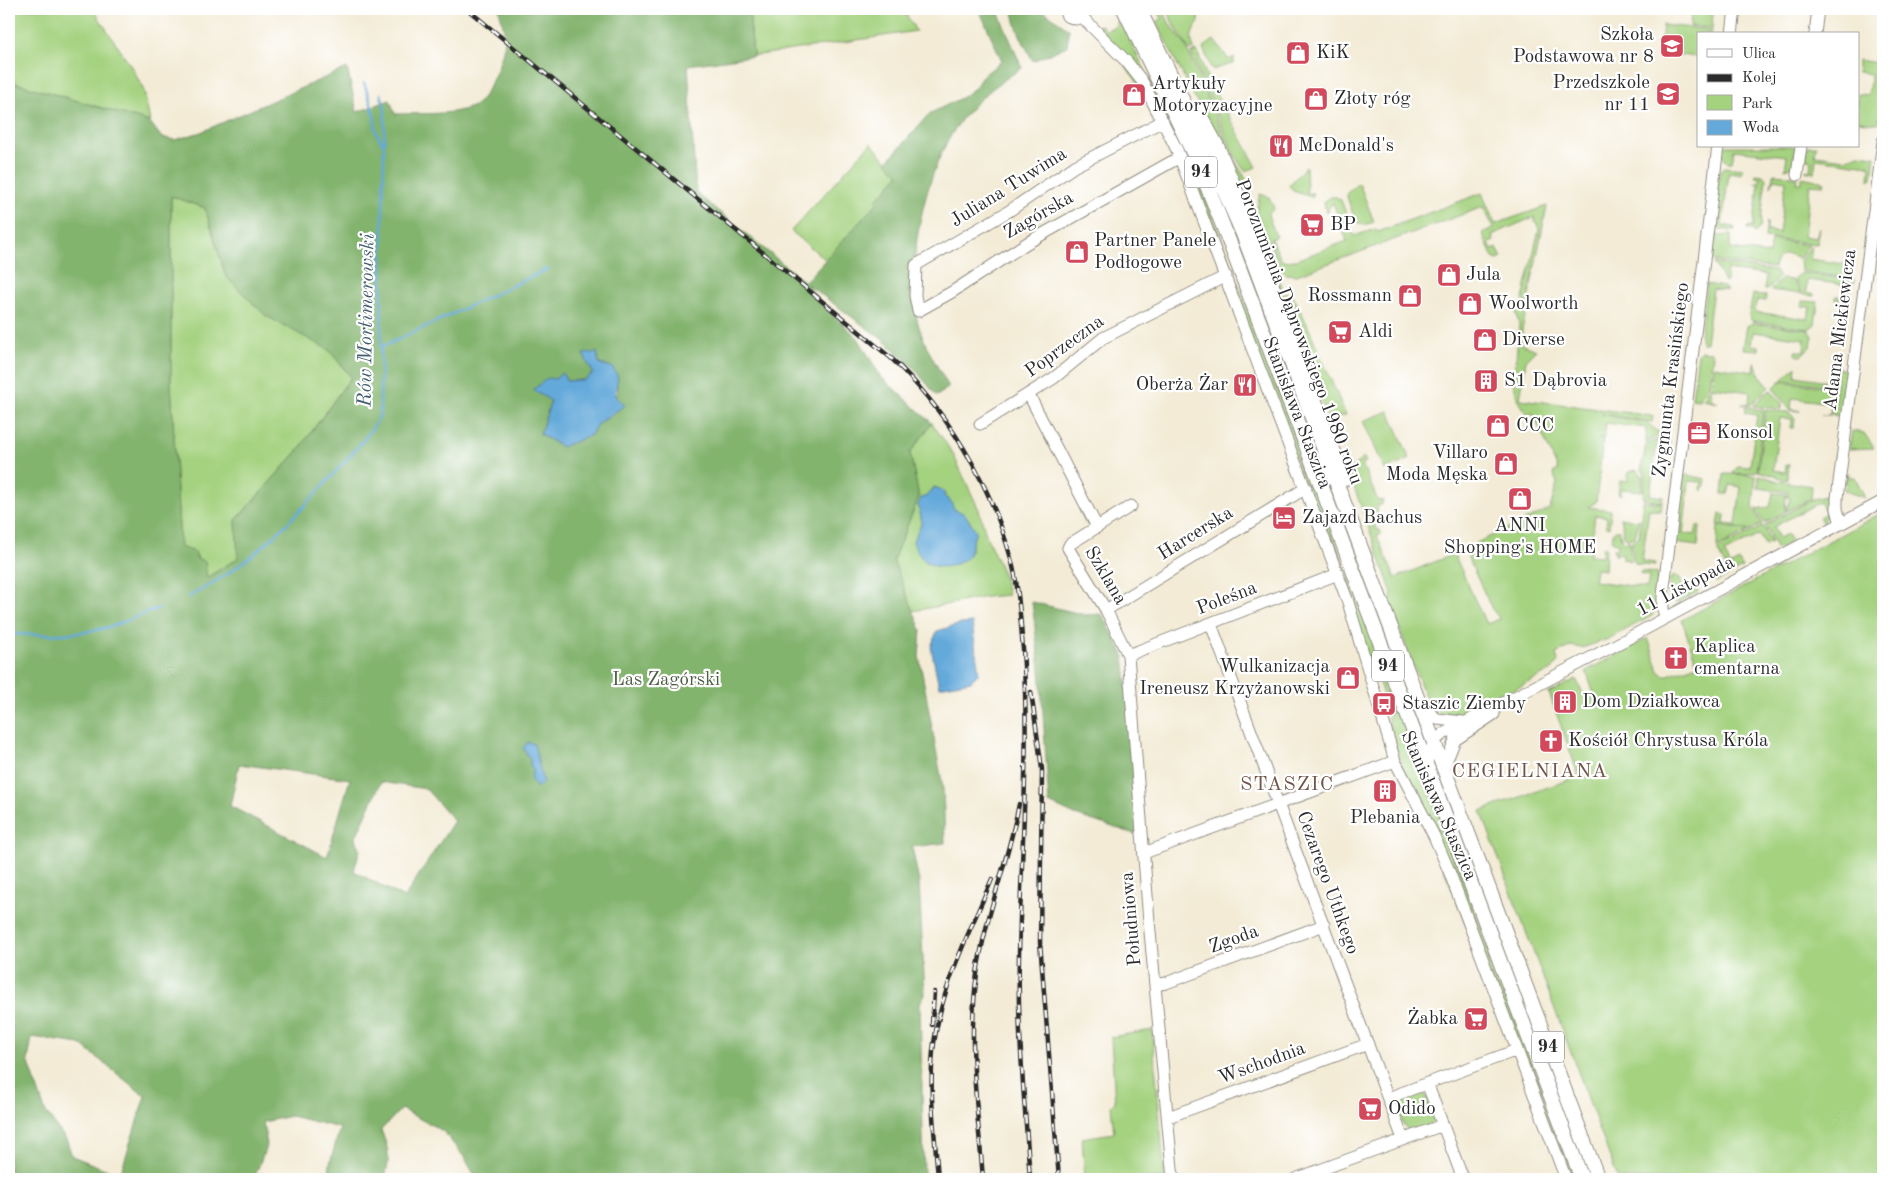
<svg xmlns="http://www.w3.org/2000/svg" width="1892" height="1188" font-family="'Old Standard TT',serif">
<rect width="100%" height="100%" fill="#fff"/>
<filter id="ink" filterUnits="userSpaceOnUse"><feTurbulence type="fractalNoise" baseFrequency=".02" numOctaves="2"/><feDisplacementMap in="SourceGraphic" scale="10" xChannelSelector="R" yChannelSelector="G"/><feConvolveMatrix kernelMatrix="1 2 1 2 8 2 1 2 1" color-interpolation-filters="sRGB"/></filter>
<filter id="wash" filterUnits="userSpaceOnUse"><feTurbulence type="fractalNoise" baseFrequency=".0096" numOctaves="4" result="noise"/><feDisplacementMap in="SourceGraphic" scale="20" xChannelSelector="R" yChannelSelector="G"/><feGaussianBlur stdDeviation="1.12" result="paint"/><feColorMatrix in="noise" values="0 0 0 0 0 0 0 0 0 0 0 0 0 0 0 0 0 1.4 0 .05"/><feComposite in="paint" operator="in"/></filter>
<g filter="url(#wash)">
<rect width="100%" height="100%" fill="#f3ebd5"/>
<!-- green -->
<path fill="#a4d27f" stroke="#687e55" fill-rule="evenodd" d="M9,9H93L134,71L144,91L150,122L9,81Z
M749,9H903L916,31L753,56Z
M1168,9H1197L1199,22C1192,32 1189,37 1194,49L1190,51L1172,22Z
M1164,11L1169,23L1186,46L1232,156L1252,189L1246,190L1239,186C1213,130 1183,77 1156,22L1163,18L1159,15Z
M1691,11L1713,13L1712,28L1690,26Z
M1116,21L1121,23L1193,165L1576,1179H1570L1402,766L1387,718L1390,717C1385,701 1380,686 1374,667H1372L1174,133L1097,26L1102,25L1104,31L1116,26Z
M1663,25L1712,30L1711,34H1698V57L1660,53Z
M1214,40L1229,60L1234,57V63L1212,70L1203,48Z
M1197,51L1207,77L1257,167L1245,171L1234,155L1191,53Z
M1858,60L1883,64V94L1878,123L1858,121V94L1868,95L1871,74L1858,72Z
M871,143L899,175L876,200L878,203L826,260L791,231Z
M1723,146H1792L1795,147L1793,166L1785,169L1787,156L1734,150L1732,162H1727L1722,156Z
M1808,146H1816L1815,155L1844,159L1859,154L1875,156L1872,178L1869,180L1870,166L1816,159L1814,173L1805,171H1810L1811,160L1806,159L1807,153H1804L1805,148L1808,149Z
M1306,166L1307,193H1313L1311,197L1293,191V189L1289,186Z
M1725,167L1743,169L1742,174L1729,172L1722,225L1734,227L1735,231L1717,229L1713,225L1720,171Z
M1756,174L1763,175L1766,179L1760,228L1755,233L1752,230L1747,229V227H1753L1759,184L1754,183L1760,181V177L1755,176Z
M1776,174L1798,177L1797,183H1802V177L1825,182L1824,185L1810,184L1804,236L1816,238L1819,227L1817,244L1765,238L1767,222V231L1779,233L1786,181L1774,179L1771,186L1773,175Z
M1359,183L1374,222L1364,225L1356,222L1347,197L1348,192Z
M1482,193L1495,224L1547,206L1522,330V344L1536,350L1526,360L1520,399L1653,416L1652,422L1602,414L1647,423L1661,434L1646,443V428L1606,423L1604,438L1599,439L1603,440L1596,502L1588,507L1611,510L1609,527L1606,526L1607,517L1595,515L1590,555L1602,556L1603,547H1606L1605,570L1596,569L1594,581L1647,588L1649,576L1640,574L1641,571L1658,574L1657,595L1659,596L1656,609L1652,616L1608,639L1582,648L1571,646L1556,654L1558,662L1552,670L1464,716L1446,719L1428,704L1390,603L1392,593L1348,470L1364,458L1366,462L1362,464L1378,501L1383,500L1382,505H1378L1375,529L1380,530L1381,534L1377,536L1395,578L1454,554L1486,624L1500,619L1492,609L1468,558V551L1474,544L1550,509L1557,483L1553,473L1558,470L1533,413L1528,415L1517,399L1514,382L1519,324L1513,305L1515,303L1518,308L1525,304L1523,299L1539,229L1534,217L1492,235L1494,241L1489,243L1492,250L1497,248L1502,258L1497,260L1493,258L1482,233L1494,228L1483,207L1297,275L1286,274L1280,268L1256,212L1260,194L1269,197L1274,208L1268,215L1276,236L1271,239L1282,261L1296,260L1347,241L1333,203L1326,212L1324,202L1330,197H1336L1341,200L1354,236L1376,229L1378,232Z
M171,196L205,208L226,277L307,337L329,350L351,377L297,452L236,520L238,558L206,578L195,552L180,547L171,382Z
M1717,234V236L1731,235L1730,249L1769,254L1771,240L1809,245L1799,259C1788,250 1776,255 1774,268L1714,261C1709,253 1708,239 1717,234Z
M1812,245L1810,259L1850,265L1848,278L1801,271L1800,261Z
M1714,263L1775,271L1779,277L1767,290H1764L1766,275L1727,270L1726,282H1724Z
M1276,273L1284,291L1293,297L1306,322L1346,415L1328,419L1273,274Z
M1800,273H1801L1855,280L1845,300L1836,299V296L1845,297L1846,285L1807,280L1806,292L1814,294V296L1803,295L1794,280Z
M1781,279L1792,280L1801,294L1770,290Z
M1706,284L1724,287L1727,291L1713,289L1706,343H1702L1700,339Z
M1753,294L1766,296V301L1757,300L1755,312L1808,319L1810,307L1802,306V301L1818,302L1815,324L1809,329L1752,321L1749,316Z
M1752,323L1809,330L1813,336L1811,346L1801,356L1795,355L1796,351H1804L1805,339L1753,332L1751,345L1759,346V350L1743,349L1747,326Z
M1701,351L1711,352L1713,355L1709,386L1699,399L1692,398L1698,354Z
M1755,362L1760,376L1769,387L1750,406L1741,404H1749L1750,392L1712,387L1710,399L1718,402L1703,399L1711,387L1714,366L1754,372Z
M1796,366L1795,376L1834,382V386L1782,380Z
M1838,368L1845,370L1847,374L1841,414L1839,416L1833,415Z
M1780,381L1833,388L1831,415H1821L1830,414L1831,403L1792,398L1791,409L1800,411L1790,410L1773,388Z
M1770,390L1782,403V409L1753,406Z
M1745,407L1763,410L1757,471L1744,474L1733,473L1738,466L1750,467L1757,415L1745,413Z
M1765,410L1789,412L1795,419L1794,428H1791L1792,419L1780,418L1773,470L1785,472L1786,465H1789L1787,480L1758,471Z
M1389,411L1410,459L1385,470L1363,421Z
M932,423L953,454L979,510L987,538L1002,571L1008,595L986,597L913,611L893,560L919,497L910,453ZM934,487L943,491L954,509L970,521L975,531L971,552C953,564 949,570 927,563L913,541L922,522L918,505Z
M1852,431L1864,433L1874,448L1849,449Z
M1658,439L1670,441V444L1657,442L1650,495L1663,497L1662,502L1643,499L1645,473L1641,470L1646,445Z
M1636,470L1643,476L1642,491L1622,489L1620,495L1618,493L1620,481H1627L1629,472Z
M1724,474L1756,475L1753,507L1762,524L1751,530L1718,525L1720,514L1725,515L1724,524L1736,525L1741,487L1730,485L1728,494H1722Z
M1849,474V477H1855L1865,498L1845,491L1846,475Z
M1687,475L1706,479L1704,490H1701L1702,482L1689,481L1683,533L1695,535L1697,526L1700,527L1698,546L1674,543L1683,477Z
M1759,475L1778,481L1812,486L1811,499L1786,511L1790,498L1787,497L1788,492L1758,488Z
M1773,493L1786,494L1785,512L1764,523L1756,509L1770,507Z
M1830,495L1828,513L1823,524L1819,517L1826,513L1820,502L1773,527L1779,538L1787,534L1791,542L1777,550L1765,525L1813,499Z
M1643,501L1662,503L1661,511L1649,509L1642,561L1655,563V566L1636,564L1633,559L1632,541L1639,537Z
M1883,512V1179H1618L1481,811L1579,776L1549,693L1576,679L1584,695L1590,699L1595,697L1586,671L1648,638L1659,671L1665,676L1697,665L1682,620Z
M1619,518L1639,520L1635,537L1628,539L1623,536L1622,521Z
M1718,526L1747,530L1749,531L1717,548Z
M1763,526L1771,542L1765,545L1759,535L1724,553L1730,564L1725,566L1717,550Z
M1616,530H1619L1621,538L1625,542L1630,541L1631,561L1623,559V554L1617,553L1616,556L1613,549H1617L1618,544L1612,541L1613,532Z
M1739,561L1743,568L1716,582L1712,575Z
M1674,576L1678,577L1685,589L1694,584L1698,592L1680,602H1672L1668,597L1670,579Z
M1152,1030L1165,1179H1085L1082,1138L1114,1133L1111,1106L1115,1102L1111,1037Z
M1420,1092L1426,1095L1434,1122C1430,1126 1424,1127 1419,1129C1402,1135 1400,1116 1395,1103Z"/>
<!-- forest -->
<path fill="#83b46e" stroke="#57704c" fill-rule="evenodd" d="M499,9H749L753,56L688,65L696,193L805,282L877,203L876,200L899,175L887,162L929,114L961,98L976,87L981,77L1002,61L979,9H997L1022,68C995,85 970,104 953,132C925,174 906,266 916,315C921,341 936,364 949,387L937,396L913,367L882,339L807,284L821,304L858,338L881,377L932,423L910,453L919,497L893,560L921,630L919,656L943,788L945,843L912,847L919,882L925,995L920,1003L924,1179H477L464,1157L443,1131L401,1109L381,1130C389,1151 391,1158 384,1179H329L330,1163L340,1128L291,1116L263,1122L267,1144L254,1179H9V81L150,122L161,137L175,140L201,132L347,68L357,112L390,100L395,114C420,113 448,116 472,107C486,103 505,54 505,39C505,29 501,19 499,9ZM171,196L205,208L226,277L266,316L329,350L351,377L297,452L236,520L238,558L207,578L205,561L197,559L195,552L180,547L171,382ZM597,352L599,364L612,367L618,389L613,415L597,424L591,435L562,447L540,434L551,401L534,390L555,379L567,381L584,380L593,373ZM239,764L350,779L327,857L230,806ZM381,782L426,789L454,821L404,898L354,871L360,849L355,839ZM32,1037L80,1044L145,1096L120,1175L72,1156L67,1141L45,1111L28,1060Z
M1013,9H1041L1069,29L1067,46L1033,61C1025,45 1014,27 1013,9Z
M1032,602L1085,615L1102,614L1124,655L1141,836L1075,815L1049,803L1040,669Z"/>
<!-- water -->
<path fill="#64a9da" stroke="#486a82" d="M597,352L599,364L612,367L618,377L615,396L625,405L597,424L591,435L562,447L540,434L551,401L533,390L547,378L555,379L562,373L567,381L584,380L593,373L583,354Z
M935,487L944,491V496L950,500L954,509L965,514L976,531L968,557C945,574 921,569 913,541L922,522L918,505L921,498L927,496Z
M972,623L979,673L971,681L939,687L931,647L937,631L961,624Z
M528,742L534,744L543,782L537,788L530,779L533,770L530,766V760L523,748Z"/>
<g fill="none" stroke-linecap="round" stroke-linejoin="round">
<!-- stream -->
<path stroke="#64a9da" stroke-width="2.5" d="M381,94L385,110L384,145
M382,347L548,269
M188,597C247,568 290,523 333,475C350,455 368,438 380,415L384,145C371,127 378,128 373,111C371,101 367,92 364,83
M9,634C41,635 77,636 109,627C126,622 142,614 159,608"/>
</g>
</g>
<g filter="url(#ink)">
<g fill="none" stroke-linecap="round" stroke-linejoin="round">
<defs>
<path id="minor" d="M1064,9L1067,16L1076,19L1084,15L1086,9
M1082,17L1127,62L1142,81L1177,150L1348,602L1395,761L1434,836L1449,871L1566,1179
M1732,34L1735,9
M1815,34L1818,9
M1163,121L1075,166L1009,211L916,265L915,296L918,311L952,292L1027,243L1180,157
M1797,175L1801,146
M1029,395L1097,527
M980,424L1054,378L1103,338L1226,276
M1131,506L1070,544L1068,548L1106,610L1128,655L1149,921L1173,1179
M1841,524L1837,509V498L1883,141
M1106,610L1306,488
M1666,618L1663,610V595L1718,146
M1211,624L1403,1139
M1128,655L1338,574
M1420,705L1437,719L1463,722
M1426,764L1434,741L1443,734L1623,641L1883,501
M1444,767L1455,740L1494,714
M1144,853L1395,761
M1155,985L1166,983L1324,925
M1427,1083L1463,1179
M1388,1098L1517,1050
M1168,1117L1368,1044
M1295,1179L1443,1125"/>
<path id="major" d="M1124,9L1198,163L1231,246L1582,1179
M1139,9L1211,160L1243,234L1598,1179
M1197,110L1217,146L1243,208L1344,479"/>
</defs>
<!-- minor casing -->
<use href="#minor" stroke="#8f8b80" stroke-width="13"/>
<!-- major casing -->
<use href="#major" stroke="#8f8b80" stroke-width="16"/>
<!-- minor -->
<use href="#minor" stroke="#fff" stroke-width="11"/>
<!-- major -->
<use href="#major" stroke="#fff" stroke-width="14"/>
<defs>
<path id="rail" d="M467,9L891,358C947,411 989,480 1010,555C1019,585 1020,617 1023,649C1030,750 1021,853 1019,955C1017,1030 1025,1105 1030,1179
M1031,692L1042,769L1040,942L1059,1179
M932,1025L934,992
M938,1179C935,1134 928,1087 934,1043C942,985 970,931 992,879
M983,1179C978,1112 967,1041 977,974C985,916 1008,862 1019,804"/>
</defs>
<!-- rail casing -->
<use href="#rail" stroke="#2b2b2b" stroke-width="4.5"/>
<!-- rail -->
<use href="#rail" stroke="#fff" stroke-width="2.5" stroke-dasharray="8" stroke-linecap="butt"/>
</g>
</g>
<!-- icons -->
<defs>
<symbol id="school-square" viewBox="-11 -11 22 22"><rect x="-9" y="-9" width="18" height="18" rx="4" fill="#d1495b" stroke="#fff"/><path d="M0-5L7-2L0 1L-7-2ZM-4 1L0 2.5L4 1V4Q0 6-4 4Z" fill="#fff"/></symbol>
<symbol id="shop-square" viewBox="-11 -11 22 22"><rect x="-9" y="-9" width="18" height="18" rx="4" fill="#d1495b" stroke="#fff"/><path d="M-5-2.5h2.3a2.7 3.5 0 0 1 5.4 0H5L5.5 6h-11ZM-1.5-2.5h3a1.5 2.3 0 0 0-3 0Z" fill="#fff"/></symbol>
<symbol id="restaurant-square" viewBox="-11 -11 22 22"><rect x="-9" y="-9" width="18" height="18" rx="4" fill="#d1495b" stroke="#fff"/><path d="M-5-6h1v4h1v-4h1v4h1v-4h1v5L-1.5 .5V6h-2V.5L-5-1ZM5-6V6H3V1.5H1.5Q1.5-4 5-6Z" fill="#fff"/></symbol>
<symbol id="supermarket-square" viewBox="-11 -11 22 22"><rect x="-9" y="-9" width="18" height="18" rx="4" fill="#d1495b" stroke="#fff"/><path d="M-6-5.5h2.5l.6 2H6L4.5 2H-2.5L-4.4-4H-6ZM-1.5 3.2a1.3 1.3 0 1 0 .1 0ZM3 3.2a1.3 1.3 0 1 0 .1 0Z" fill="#fff"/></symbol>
<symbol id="building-square" viewBox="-11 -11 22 22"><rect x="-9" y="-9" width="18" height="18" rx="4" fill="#d1495b" stroke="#fff"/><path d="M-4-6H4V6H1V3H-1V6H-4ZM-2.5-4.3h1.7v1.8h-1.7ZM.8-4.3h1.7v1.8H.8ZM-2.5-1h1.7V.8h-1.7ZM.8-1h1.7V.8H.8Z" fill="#fff"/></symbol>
<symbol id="office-square" viewBox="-11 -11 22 22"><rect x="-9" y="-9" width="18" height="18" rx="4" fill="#d1495b" stroke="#fff"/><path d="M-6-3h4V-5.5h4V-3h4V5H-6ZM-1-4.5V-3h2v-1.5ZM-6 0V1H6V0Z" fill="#fff"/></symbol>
<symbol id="hotel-square" viewBox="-11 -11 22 22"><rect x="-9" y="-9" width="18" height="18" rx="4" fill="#d1495b" stroke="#fff"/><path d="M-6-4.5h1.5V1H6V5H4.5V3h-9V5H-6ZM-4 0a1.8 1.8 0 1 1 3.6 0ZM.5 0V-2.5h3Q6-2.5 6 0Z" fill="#fff"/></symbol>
<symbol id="church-square" viewBox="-11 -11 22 22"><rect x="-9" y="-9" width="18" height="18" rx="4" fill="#d1495b" stroke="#fff"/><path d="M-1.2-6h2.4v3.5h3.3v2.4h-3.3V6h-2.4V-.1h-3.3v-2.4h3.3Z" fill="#fff"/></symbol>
<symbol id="bus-square" viewBox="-11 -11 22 22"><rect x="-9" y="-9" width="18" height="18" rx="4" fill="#d1495b" stroke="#fff"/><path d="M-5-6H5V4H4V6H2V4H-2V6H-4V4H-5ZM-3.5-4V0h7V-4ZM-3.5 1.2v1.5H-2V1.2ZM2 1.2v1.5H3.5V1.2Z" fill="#fff"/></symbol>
</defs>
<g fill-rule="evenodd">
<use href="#school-square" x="1658" y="32" width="28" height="28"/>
<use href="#shop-square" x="1284" y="39" width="28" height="28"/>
<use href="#school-square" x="1654" y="80" width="28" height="28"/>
<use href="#shop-square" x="1120" y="81" width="28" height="28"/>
<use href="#shop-square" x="1302" y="85" width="28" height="28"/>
<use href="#restaurant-square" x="1267" y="132" width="28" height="28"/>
<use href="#supermarket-square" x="1298" y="211" width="28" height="28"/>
<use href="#shop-square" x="1063" y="238" width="28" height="28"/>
<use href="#shop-square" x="1435" y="261" width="28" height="28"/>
<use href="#shop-square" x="1396" y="282" width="28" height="28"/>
<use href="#shop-square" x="1456" y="290" width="28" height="28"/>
<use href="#supermarket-square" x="1326" y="318" width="28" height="28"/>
<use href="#shop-square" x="1471" y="326" width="28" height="28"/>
<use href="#building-square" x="1472" y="367" width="28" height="28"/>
<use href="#restaurant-square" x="1231" y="371" width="28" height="28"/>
<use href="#shop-square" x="1484" y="412" width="28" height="28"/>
<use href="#office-square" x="1685" y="419" width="28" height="28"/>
<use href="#shop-square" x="1492" y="450" width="28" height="28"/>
<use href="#shop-square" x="1506" y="485" width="28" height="28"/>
<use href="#hotel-square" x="1270" y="504" width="28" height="28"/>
<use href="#church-square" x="1662" y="644" width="28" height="28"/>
<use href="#shop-square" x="1334" y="664" width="28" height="28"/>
<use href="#building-square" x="1551" y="688" width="28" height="28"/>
<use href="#bus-square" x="1370" y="690" width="28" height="28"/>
<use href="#church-square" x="1537" y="727" width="28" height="28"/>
<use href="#building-square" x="1371" y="777" width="28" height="28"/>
<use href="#supermarket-square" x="1462" y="1005" width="28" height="28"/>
<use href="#supermarket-square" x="1356" y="1095" width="28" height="28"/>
</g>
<g text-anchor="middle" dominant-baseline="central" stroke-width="4.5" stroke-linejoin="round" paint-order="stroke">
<!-- shield labels -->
<g fill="#fff" stroke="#6b6b6b" stroke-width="1">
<rect x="1185" y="156.5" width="32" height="31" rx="4"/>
<rect x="1372" y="650.5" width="32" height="31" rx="4"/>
<rect x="1532" y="1031.5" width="32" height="31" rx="4"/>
</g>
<g font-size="18" font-weight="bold" fill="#2b2b2b">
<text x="1201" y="172">94</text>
<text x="1388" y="666">94</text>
<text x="1548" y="1047">94</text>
</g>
<!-- poi labels -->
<g font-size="19" fill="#2b2b2b" stroke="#fff" text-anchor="start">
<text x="1654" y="35" text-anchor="end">Szkoła<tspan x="1654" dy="22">Podstawowa nr 8</tspan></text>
<text x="1316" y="53">KiK</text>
<text x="1650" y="83" text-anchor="end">Przedszkole<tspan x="1650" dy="22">nr 11</tspan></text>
<text x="1152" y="84">Artykuły<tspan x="1152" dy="22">Motoryzacyjne</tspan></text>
<text x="1334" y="99">Złoty róg</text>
<text x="1298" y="146">McDonald's</text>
<text x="1330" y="225">BP</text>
<text x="1094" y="241">Partner Panele<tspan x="1094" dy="22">Podłogowe</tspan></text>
<text x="1466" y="275">Jula</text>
<text x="1392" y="296" text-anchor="end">Rossmann</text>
<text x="1488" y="304">Woolworth</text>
<text x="1358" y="332">Aldi</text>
<text x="1502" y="340">Diverse</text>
<text x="1504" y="381">S1 Dąbrovia</text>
<text x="1228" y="385" text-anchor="end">Oberża Żar</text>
<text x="1516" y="426">CCC</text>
<text x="1716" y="433">Konsol</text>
<text x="1488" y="453" text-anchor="end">Villaro<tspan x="1488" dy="22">Moda Męska</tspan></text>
<text x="1302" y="518">Zajazd Bachus</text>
<text x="1520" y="526" text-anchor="middle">ANNI<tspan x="1520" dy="22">Shopping's HOME</tspan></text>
<text x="1694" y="647">Kaplica<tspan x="1694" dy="22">cmentarna</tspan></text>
<text x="1330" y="667" text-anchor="end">Wulkanizacja<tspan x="1330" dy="22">Ireneusz Krzyżanowski</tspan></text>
<text x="1582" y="702">Dom Działkowca</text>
<text x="1402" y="704">Staszic Ziemby</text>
<text x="1568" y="741">Kościół Chrystusa Króla</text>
<text x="1385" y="818" text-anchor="middle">Plebania</text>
<text x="1458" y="1019" text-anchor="end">Żabka</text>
<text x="1388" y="1109">Odido</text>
</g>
<!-- street labels -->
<g font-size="19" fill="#2b2b2b" stroke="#fff">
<text transform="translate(1009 188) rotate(-32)">Juliana Tuwima</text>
<text transform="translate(1039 216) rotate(-30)">Zagórska</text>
<text transform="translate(1841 330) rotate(-83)">Adama Mickiewicza</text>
<text transform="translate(1298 332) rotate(69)">Porozumienia Dąbrowskiego 1980 roku</text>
<text transform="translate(1065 347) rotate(-36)">Poprzeczna</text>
<text transform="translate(1672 380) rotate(-83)">Zygmunta Krasińskiego</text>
<text transform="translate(1296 413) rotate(69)">Stanisława Staszica</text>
<text transform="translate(1196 534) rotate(-32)">Harcerska</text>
<text transform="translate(1105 576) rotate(59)">Szklana</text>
<text transform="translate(1686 587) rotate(-28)">11 Listopada</text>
<text transform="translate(1227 599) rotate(-21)">Poleśna</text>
<text transform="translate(1438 806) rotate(66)">Stanisława Staszica</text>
<text transform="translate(1327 883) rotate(70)">Cezarego Uthkego</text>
<text transform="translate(1132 919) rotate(-95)">Południowa</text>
<text transform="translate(1234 940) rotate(-20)">Zgoda</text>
<text transform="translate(1262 1064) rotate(-20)">Wschodnia</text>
</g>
<!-- park labels -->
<g font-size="19" fill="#4f5d44" stroke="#fff">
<text x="666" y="680">Las Zagórski</text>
</g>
<!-- water labels -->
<g font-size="20" font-style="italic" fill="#425d71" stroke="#fff">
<text transform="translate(367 320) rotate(-89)">Rów Mortimerowski</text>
</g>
<!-- neighbourhood labels -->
<g font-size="20" letter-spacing="1" fill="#715549" stroke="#fff">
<text x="1530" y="772">CEGIELNIANA</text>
<text x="1287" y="785">STASZIC</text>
</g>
</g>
<!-- margin -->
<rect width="1892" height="1188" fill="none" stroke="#fff" stroke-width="30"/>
<!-- legend -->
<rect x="1697" y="32" width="162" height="115" fill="#ffffff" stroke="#aaaaaa"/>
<rect x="1707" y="49" width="25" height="8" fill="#ffffff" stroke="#aaaaaa"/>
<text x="1742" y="58" font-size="15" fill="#2b2b2b">Ulica</text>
<rect x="1707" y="74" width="25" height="8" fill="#2b2b2b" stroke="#aaaaaa"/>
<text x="1742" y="82" font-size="15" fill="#2b2b2b">Kolej</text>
<rect x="1707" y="95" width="25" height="15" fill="#a4d27f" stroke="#aaaaaa"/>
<text x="1742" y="108" font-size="15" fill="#2b2b2b">Park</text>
<rect x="1707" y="120" width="25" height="15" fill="#64a9da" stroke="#aaaaaa"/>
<text x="1742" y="132" font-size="15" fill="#2b2b2b">Woda</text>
</svg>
